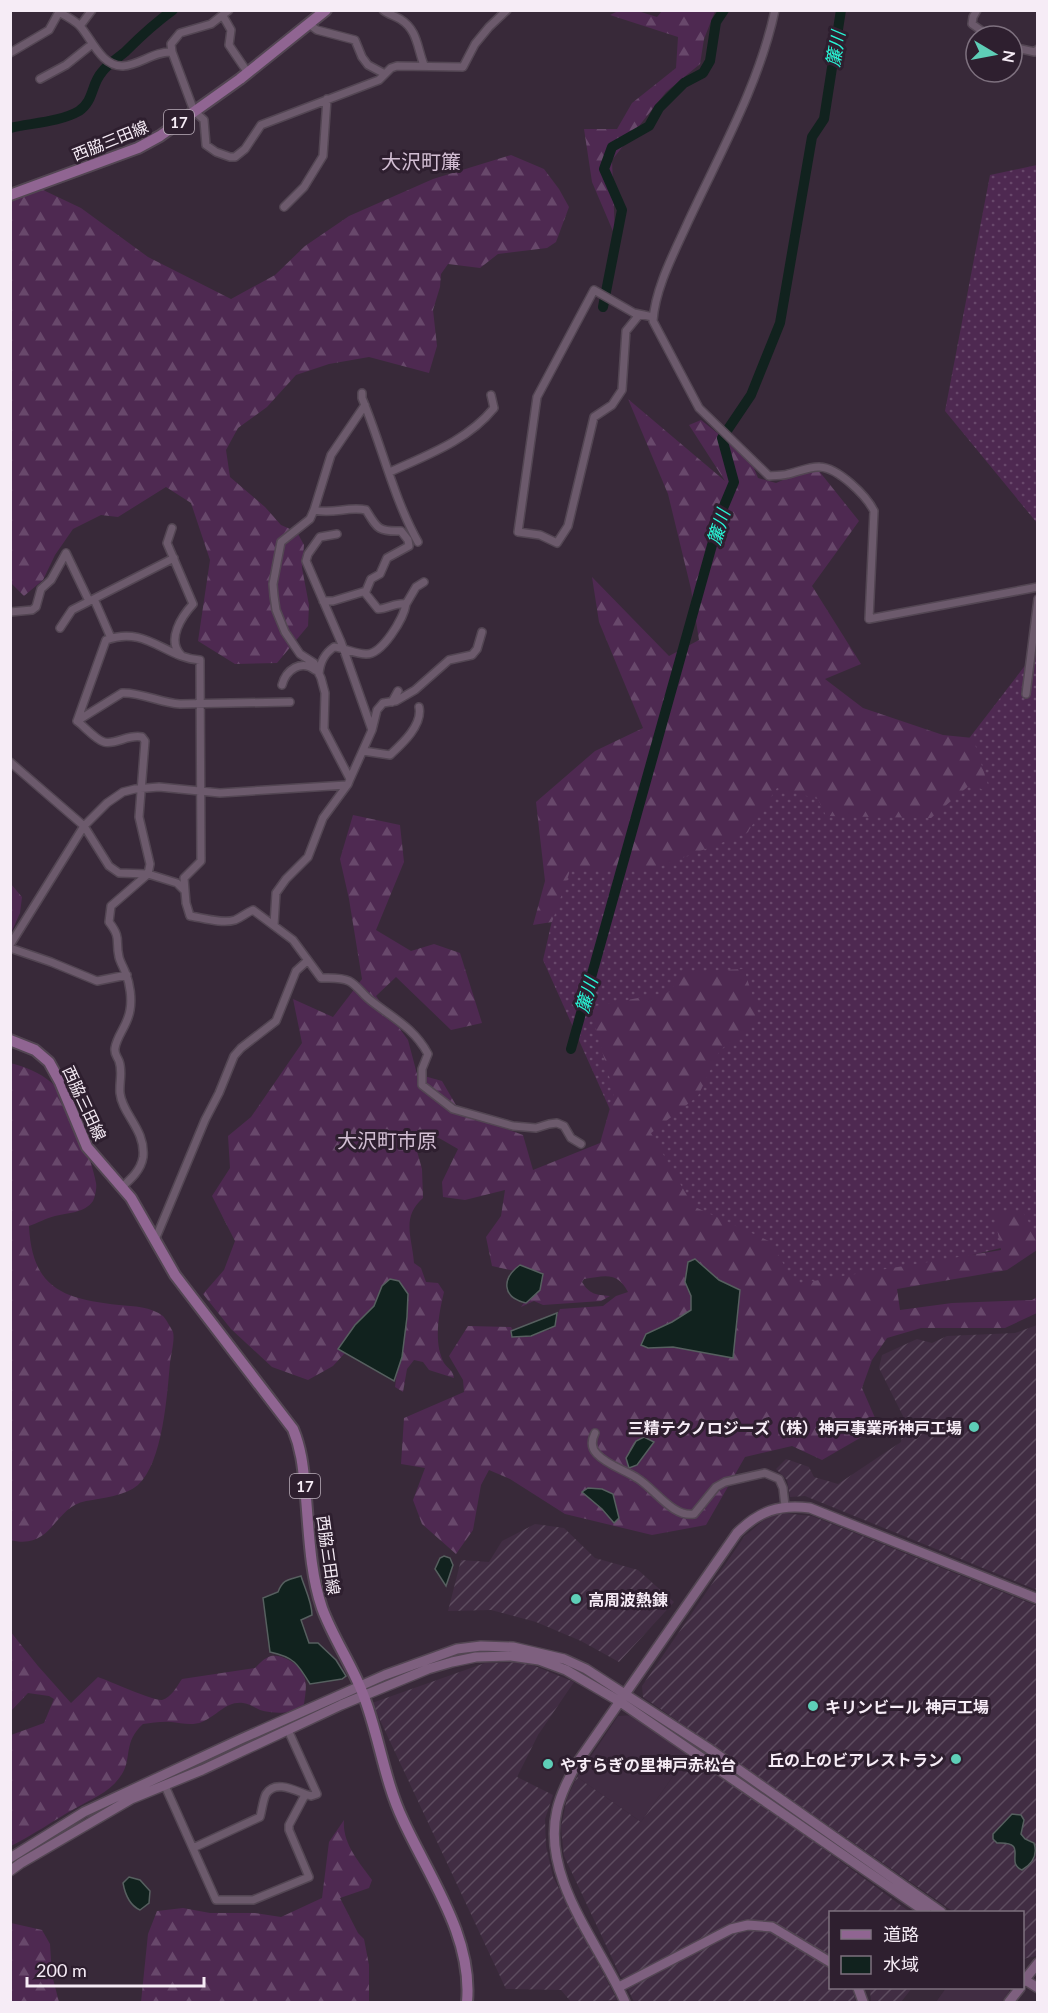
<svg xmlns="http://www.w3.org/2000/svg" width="1048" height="2013" font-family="Lato,'Noto Sans JP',sans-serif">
<defs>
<pattern id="industrial-furrows" width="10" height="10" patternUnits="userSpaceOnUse" patternTransform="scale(1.5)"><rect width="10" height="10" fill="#412d43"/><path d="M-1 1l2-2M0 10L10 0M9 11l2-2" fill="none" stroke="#5d4c5f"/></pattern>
<pattern id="grass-dots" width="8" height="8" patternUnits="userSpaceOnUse" patternTransform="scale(1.5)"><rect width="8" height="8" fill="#4e2951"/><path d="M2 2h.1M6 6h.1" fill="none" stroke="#68486b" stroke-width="1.8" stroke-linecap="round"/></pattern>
<pattern id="forest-firs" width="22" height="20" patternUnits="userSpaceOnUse" patternTransform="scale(1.5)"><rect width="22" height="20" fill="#4e2951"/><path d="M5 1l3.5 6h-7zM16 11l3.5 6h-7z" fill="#68486b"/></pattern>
</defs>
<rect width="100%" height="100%" fill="#382939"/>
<!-- built -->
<path fill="#412d43" d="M633,1715L688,1755L641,1822L577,1777L618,1716Z
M946,1988H1009V1992L1002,2002H936Z"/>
<!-- industrial -->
<path fill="url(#industrial-furrows)" d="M1037,1325V1590L805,1496L790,1497L787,1480L776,1469L786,1459L809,1467L814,1477L838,1484L901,1442L905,1420L879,1368L882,1355L917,1339L932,1343L947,1336L1015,1333Z
M781,1513L812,1516L1037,1606V1954L1036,1956L1023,1959L1022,1912H954L643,1697L642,1686L744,1537L766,1518Z
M535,1524L564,1528L595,1558L638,1570L674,1602L619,1662L581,1641L536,1622L491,1610L448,1611L461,1560L489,1562L502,1541Z
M525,1662L574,1682L538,1735L517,1777L553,1795L545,1819L546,1846L553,1877L617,2000L571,2002L561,1990L506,1989L372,1703L485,1663Z
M688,1755L807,1837L910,1912H830V1956L783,1927L767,1922L749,1920L732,1923L626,1979L621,1977L564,1856L561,1827L567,1798L577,1777L641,1822Z
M751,1929L765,1930L777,1935L830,1966V1988H852L856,2002H634L628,1989L726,1936L739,1930Z
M870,1988H912L901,2002H871Z"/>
<!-- grass -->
<path fill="url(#grass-dots)" d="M1037,165H1038L1037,523L945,411L990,175Z
M1037,650V1239L807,1296L659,1219L543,960L567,855L769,773L934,784Z"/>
<!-- forest -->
<path fill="url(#forest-firs)" d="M618,11H638L657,17L662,11H715L704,39L700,64L666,92L612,160L615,236L592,182L584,129H617L632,103L676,68L678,37L610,15Z
M511,155L544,169L559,189L569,207L556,242L547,248L498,254L480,268L448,264L441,274L440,287L433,310L437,346L429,373L369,357L329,364L296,375L267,407L238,428L226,450L230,477L265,507L281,525L297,532L304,545L302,568L309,605L308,626L277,663L235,664L198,641L210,560L191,503L166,487L118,517L101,515L73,529L55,555L43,580L24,596L11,583L10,200L41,189L81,208L148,257L231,299L275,275L305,246L349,216L433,179Z
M628,399L725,481L689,425L701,420L750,459L758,478L776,483L815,466L859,521L812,586L861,664L825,679L863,708L943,735L973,738L991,794L971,784L931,818L826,816L818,799L777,788L747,833L648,871H570L552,922L533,925L545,881L536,802L595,751L643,728L599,622L592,577L669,656L699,640L691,589L668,494Z
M353,815L400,825L404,862L376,930L411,951L434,944L460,953L482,1023L451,1030L396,977L376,996L408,1040L417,1074L442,1081L460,1112L523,1135L533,1170L600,1143L614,1094L590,1007L670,992L682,972L744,969L760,1020L720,1050L698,1096L651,1133L693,1206L771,1242L795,1284L1001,1250L994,1212H1023L1037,1237V1250L1007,1270L897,1289L900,1310L952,1303L1032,1300L1037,1297V1313L1005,1328H921L887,1338L872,1360L862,1388L879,1427L822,1460L792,1446L745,1457L706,1525L652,1535L565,1514L510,1479L489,1470L481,1485L473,1530L456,1554L422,1524L413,1500L425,1468L401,1464L404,1418L464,1392L463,1380L449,1356L468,1326L511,1327L515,1335L550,1330L560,1309L603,1306L616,1296L628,1292C617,1271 605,1276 584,1279L582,1282C589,1294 596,1295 610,1296L601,1301L543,1305L534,1301L521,1307L539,1280L519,1272L492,1266L486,1237L501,1216L505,1190L465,1200L443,1197L442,1182L458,1149L439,1138L422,1134L415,1144L422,1169L423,1198C401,1217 412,1237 414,1263L421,1268L426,1282L438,1283L444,1292C439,1313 433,1342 444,1363C448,1369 453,1370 454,1378L429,1370L423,1362L414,1360L407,1369L403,1392L395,1387L405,1306L366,1330L333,1366L308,1380L272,1367L231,1329L203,1294L224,1270L235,1241L212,1196L230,1168L228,1136L251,1117L302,1043L293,999L333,1017L362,979L349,899L340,859Z
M11,884L22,897L20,913L11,933Z
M10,1063C26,1067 39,1072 52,1083C69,1099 92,1159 96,1183C97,1188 95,1197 93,1201C85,1213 67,1213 55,1216C46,1218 38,1223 29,1226C32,1289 64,1299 119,1305C133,1306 152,1307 163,1316C166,1319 171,1328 173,1332C175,1340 171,1354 170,1363C167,1395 163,1462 138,1485C125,1496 103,1498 86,1501C53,1507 53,1551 10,1540Z
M10,1631L38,1666L71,1703L98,1677C109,1681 154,1701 162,1700C171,1698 177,1686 182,1679L255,1668C259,1664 264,1658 271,1656C284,1654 302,1666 305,1679C307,1687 305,1696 304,1704C293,1715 275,1714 260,1710C255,1708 250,1704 243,1703C226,1701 217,1716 202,1722C192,1726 181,1723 171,1722C162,1721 152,1723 143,1724C123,1742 132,1758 122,1774C110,1793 93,1798 74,1809C53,1821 33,1835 11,1846V1735L44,1723L54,1699L49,1696L28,1693L11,1711Z
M344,1820C342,1843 359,1862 372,1880L369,1888L340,1898L358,1933L364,1939L369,1965V2002H141L148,1934L157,1911L183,1908L210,1913H255L281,1917L322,1898L329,1842Z
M11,1923L42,1930L50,1944L52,1975L59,2002H11Z"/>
<!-- water -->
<path fill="#11221e" stroke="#565f5f" stroke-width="1.5" d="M695,1259L719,1280L740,1290L733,1358L673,1347L648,1348L641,1345L646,1334L672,1322L691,1310V1296L685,1282L688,1262Z
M520,1265L543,1274L540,1290L526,1303C501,1297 502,1278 520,1265Z
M390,1279L399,1281L408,1294L407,1317L402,1357L394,1381L338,1349L355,1325L374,1306L382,1286Z
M557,1313L555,1326L531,1336L512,1337L511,1331Z
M644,1437L654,1442L637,1465L629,1468L626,1458L636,1441Z
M588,1488L602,1489L613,1494L619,1518L614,1523L602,1509L582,1492Z
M444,1556L450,1558L453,1565L446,1586L435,1569L440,1558Z
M301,1576C305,1589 312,1602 312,1615L301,1620L309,1643H318L336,1660L346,1676L342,1679L310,1684C298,1664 294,1657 270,1652L263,1598L278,1592C283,1579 288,1580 301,1576Z
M1012,1814L1021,1815L1024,1820L1021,1834L1025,1839L1034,1843C1038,1855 1032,1864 1022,1870C1004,1863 1030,1841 997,1843L993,1839V1834Z
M129,1877L140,1880L150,1891L149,1903L140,1910C129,1905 125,1894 123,1883Z"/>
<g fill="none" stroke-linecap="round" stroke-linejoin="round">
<!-- river -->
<path stroke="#11221e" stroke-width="10" d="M10,128C32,123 60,122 79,111C94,101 91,84 102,72C108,63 119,58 127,50C142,35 155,23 173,10
M603,307L622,210L604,169L612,147L649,126L659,108L684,83L703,73L710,61L716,22L724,10
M571,1049L721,513L734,482L722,438L751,395L780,323L812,137L824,119L841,10"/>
<defs>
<path id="street" d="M383,10C388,14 395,16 400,19C418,30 417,48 424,65
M775,10C759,85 720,153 688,222C675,251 655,288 653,321L699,408L769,476C775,475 782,476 788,474C798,472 810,466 820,467C838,468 866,495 874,511L869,619L1038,587
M977,10L973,17L972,24L989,36
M223,16L231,30L229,45L248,73
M309,24L317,30L355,40L362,57L368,65L385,74
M80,26L92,10
M1012,47L1035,52L1038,49
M172,52L171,44L180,33L211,24L229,10
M10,53L49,30L59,12C66,16 74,20 79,25C91,37 101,67 123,66C140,65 154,51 172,52L194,111L204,120L206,145L216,152L230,157H235L245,149L261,125L379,80L391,68L397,66L463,67L475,44L489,27L507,10
M40,79L66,65L91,45
M284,207L304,187L323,156L327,99
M639,315L626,331L622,390L612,405L594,417L568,526L557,543L540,535L518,532L537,397L594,290L634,313L653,317
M362,393V398C382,446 393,497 418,542
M390,472C427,455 467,441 494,408L491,395
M314,510C332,515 348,506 366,510C377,528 378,532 401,531L408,540L409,546L387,558L380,574L371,579L366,591
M172,528L167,543L193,604C182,616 166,640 181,655
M337,534L320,537L308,554L306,561L341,642L372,730L350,779
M66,553L89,601
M94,599L111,638
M406,604L416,587L424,582
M10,612L32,610L36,607L41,589L51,580L66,553
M60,628L72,610L174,558
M319,674C320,662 324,654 334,647C345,648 355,654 366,654C382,655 404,618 406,604C396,602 388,609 378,609L366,594V591L333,601H323
M282,685C286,670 301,659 315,670
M1026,694L1038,599
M392,702L398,691
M77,721L106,640C146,625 165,658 200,660L201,861L184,878L186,903L190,916C203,918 222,924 235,920C242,917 246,913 253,910L293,940L321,978C330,978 341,977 349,981C357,985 363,995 370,1000C393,1018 414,1028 428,1054L422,1069V1085L453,1109L513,1126L536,1128L549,1124L557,1123L564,1126L571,1138L581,1144
M77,721C85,727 96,740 104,742C116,745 128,734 142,737L145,741L139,817L150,864L148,874L111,906L109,922C122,939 115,940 119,957C120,962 124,968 126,974C130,984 132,999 130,1010C128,1025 117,1035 115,1048C114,1054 117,1056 119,1061C123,1072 119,1082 120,1093C122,1114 146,1130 143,1157C141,1170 131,1179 122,1187
M77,721L122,693C141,692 160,703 180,704L290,702
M372,730L377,710L383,703L396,701L415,690L449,660L472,655L477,649L482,632
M363,751L390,755C402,744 423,725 419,707
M10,762L84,826L109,866L119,873L148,874L177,883L184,890
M274,925L276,893L286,879L308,857L323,818L348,784L350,779L324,729L325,693L321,678L314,663L300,654L285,632L276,610L274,596L273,584L281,542L310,519L314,510L331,455L365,405
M10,945L84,826L107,803L123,792L135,789L159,787L220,793L347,785
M10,948L51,962L97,981L127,975
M155,1240L205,1120L219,1093L234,1056L241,1048L276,1021L296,971L307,961
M595,1433C591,1441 591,1448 597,1454C607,1465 625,1470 637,1478C654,1488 673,1518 694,1514L716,1487L725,1482L765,1473L779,1479L783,1488L785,1506
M165,1786L216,1900H253L309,1877L289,1830V1825L305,1795
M193,1848L260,1817C262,1810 263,1800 266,1794C276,1778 299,1793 311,1796L317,1794L288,1730"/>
<path id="secondary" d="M10,1858L84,1812L241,1739L385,1675L457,1649L481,1646L513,1647L564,1659L586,1669L708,1748L941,1912
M10,1871L21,1863L131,1799L202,1770L341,1705L428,1669L452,1662L476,1657L511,1656L539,1660L566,1670L619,1701L926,1912
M1022,1978L1038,1988
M1022,1983L1038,1963
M619,1987L731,1929L748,1925L772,1927L830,1962
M858,1988L863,2002
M625,2002C599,1943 541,1878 557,1810C561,1793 569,1778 577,1763L737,1533C759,1511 779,1504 810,1508L1038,1599
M1009,2002L1020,1988"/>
<path id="primary" d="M10,195L138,148L160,136L240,79L326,10
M10,1040L35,1050L49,1062L60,1082L87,1147L131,1198L175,1275L293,1429C301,1448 303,1466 305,1487C309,1526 309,1570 322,1608C333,1638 352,1665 363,1694C379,1735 384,1780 403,1820C429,1877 473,1937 467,2002"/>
</defs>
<!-- street casing -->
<use href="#street" stroke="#534653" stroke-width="10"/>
<!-- secondary casing -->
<use href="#secondary" stroke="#534653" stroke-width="12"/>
<!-- primary casing -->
<use href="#primary" stroke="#534653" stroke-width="14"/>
<!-- street -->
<use href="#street" stroke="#6c5a6c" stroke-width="7"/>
<!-- secondary -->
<use href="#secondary" stroke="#7e607f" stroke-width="9"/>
<!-- primary -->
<use href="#primary" stroke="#906592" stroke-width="10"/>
</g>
<!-- markers -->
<g fill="#5eceb7" stroke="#2e1f2f" stroke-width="2">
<circle cx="974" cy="1427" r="6"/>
<circle cx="576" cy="1599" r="6"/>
<circle cx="813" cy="1706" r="6"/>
<circle cx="956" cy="1759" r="6"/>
<circle cx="548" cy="1764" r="6"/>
</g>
<g text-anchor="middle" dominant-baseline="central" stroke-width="6" stroke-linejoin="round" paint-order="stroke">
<!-- shield labels -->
<g fill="#2e1f2f" stroke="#baaeba" stroke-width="1.5">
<rect x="164" y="110" width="30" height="24" rx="4.5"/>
<rect x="290" y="1474" width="30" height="24" rx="4.5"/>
</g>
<g font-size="15" font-weight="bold" fill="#f6ecf6">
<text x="179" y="122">17</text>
<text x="305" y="1486">17</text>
</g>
<!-- street labels -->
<g font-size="16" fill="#f6ecf6" stroke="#2e1f2f">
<text transform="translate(110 140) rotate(-22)">西脇三田線</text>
<text transform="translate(85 1103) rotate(65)">西脇三田線</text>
<text transform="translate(329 1555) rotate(82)">西脇三田線</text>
</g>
<!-- poi labels -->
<g font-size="16" font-weight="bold" fill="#f6ecf6" stroke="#2e1f2f" text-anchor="start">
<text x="962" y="1427" text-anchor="end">三精テクノロジーズ（株）神戸事業所神戸工場</text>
<text x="588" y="1599">高周波熱錬</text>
<text x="825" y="1706">キリンビール 神戸工場</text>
<text x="944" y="1759" text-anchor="end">丘の上のビアレストラン</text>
<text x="560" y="1764">やすらぎの里神戸赤松台</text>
</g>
<!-- water labels -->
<g font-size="18" font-style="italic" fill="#28f6d6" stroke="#2e1f2f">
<text transform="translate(835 49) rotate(-81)">簾川</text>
<text transform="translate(718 527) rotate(-73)">簾川</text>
<text transform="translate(586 995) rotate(-74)">簾川</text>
</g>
<!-- quarter labels -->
<g font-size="20" fill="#d2bed3" stroke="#2e1f2f">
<text x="421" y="161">大沢町簾</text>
<text x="387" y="1140">大沢町市原</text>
</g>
</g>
<!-- border -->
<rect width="1048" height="2013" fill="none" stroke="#f6ecf6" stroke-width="24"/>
<!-- legend -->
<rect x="829" y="1911" width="195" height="78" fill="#2e1f2f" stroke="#7e717f" stroke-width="1.5"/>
<rect x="841" y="1930" width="30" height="9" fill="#906592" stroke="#7e717f" stroke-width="1.5"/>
<text x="883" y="1941" font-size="18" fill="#f6ecf6">道路</text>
<rect x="841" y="1956" width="30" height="18" fill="#11221e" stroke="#7e717f" stroke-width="1.5"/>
<text x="883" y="1971" font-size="18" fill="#f6ecf6">水域</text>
<!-- north arrow -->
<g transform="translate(994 54) rotate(100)"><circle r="28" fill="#2e1f2f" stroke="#7e717f" stroke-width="1.5"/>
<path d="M0-4.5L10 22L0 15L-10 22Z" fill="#5eceb7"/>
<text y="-9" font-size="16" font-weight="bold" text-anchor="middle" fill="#f6ecf6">N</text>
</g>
<!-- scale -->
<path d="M27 1977v9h177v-9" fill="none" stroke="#f6ecf6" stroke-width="3"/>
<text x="36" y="1977" font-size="18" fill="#f6ecf6" stroke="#2e1f2f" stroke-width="4.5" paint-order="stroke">200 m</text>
</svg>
